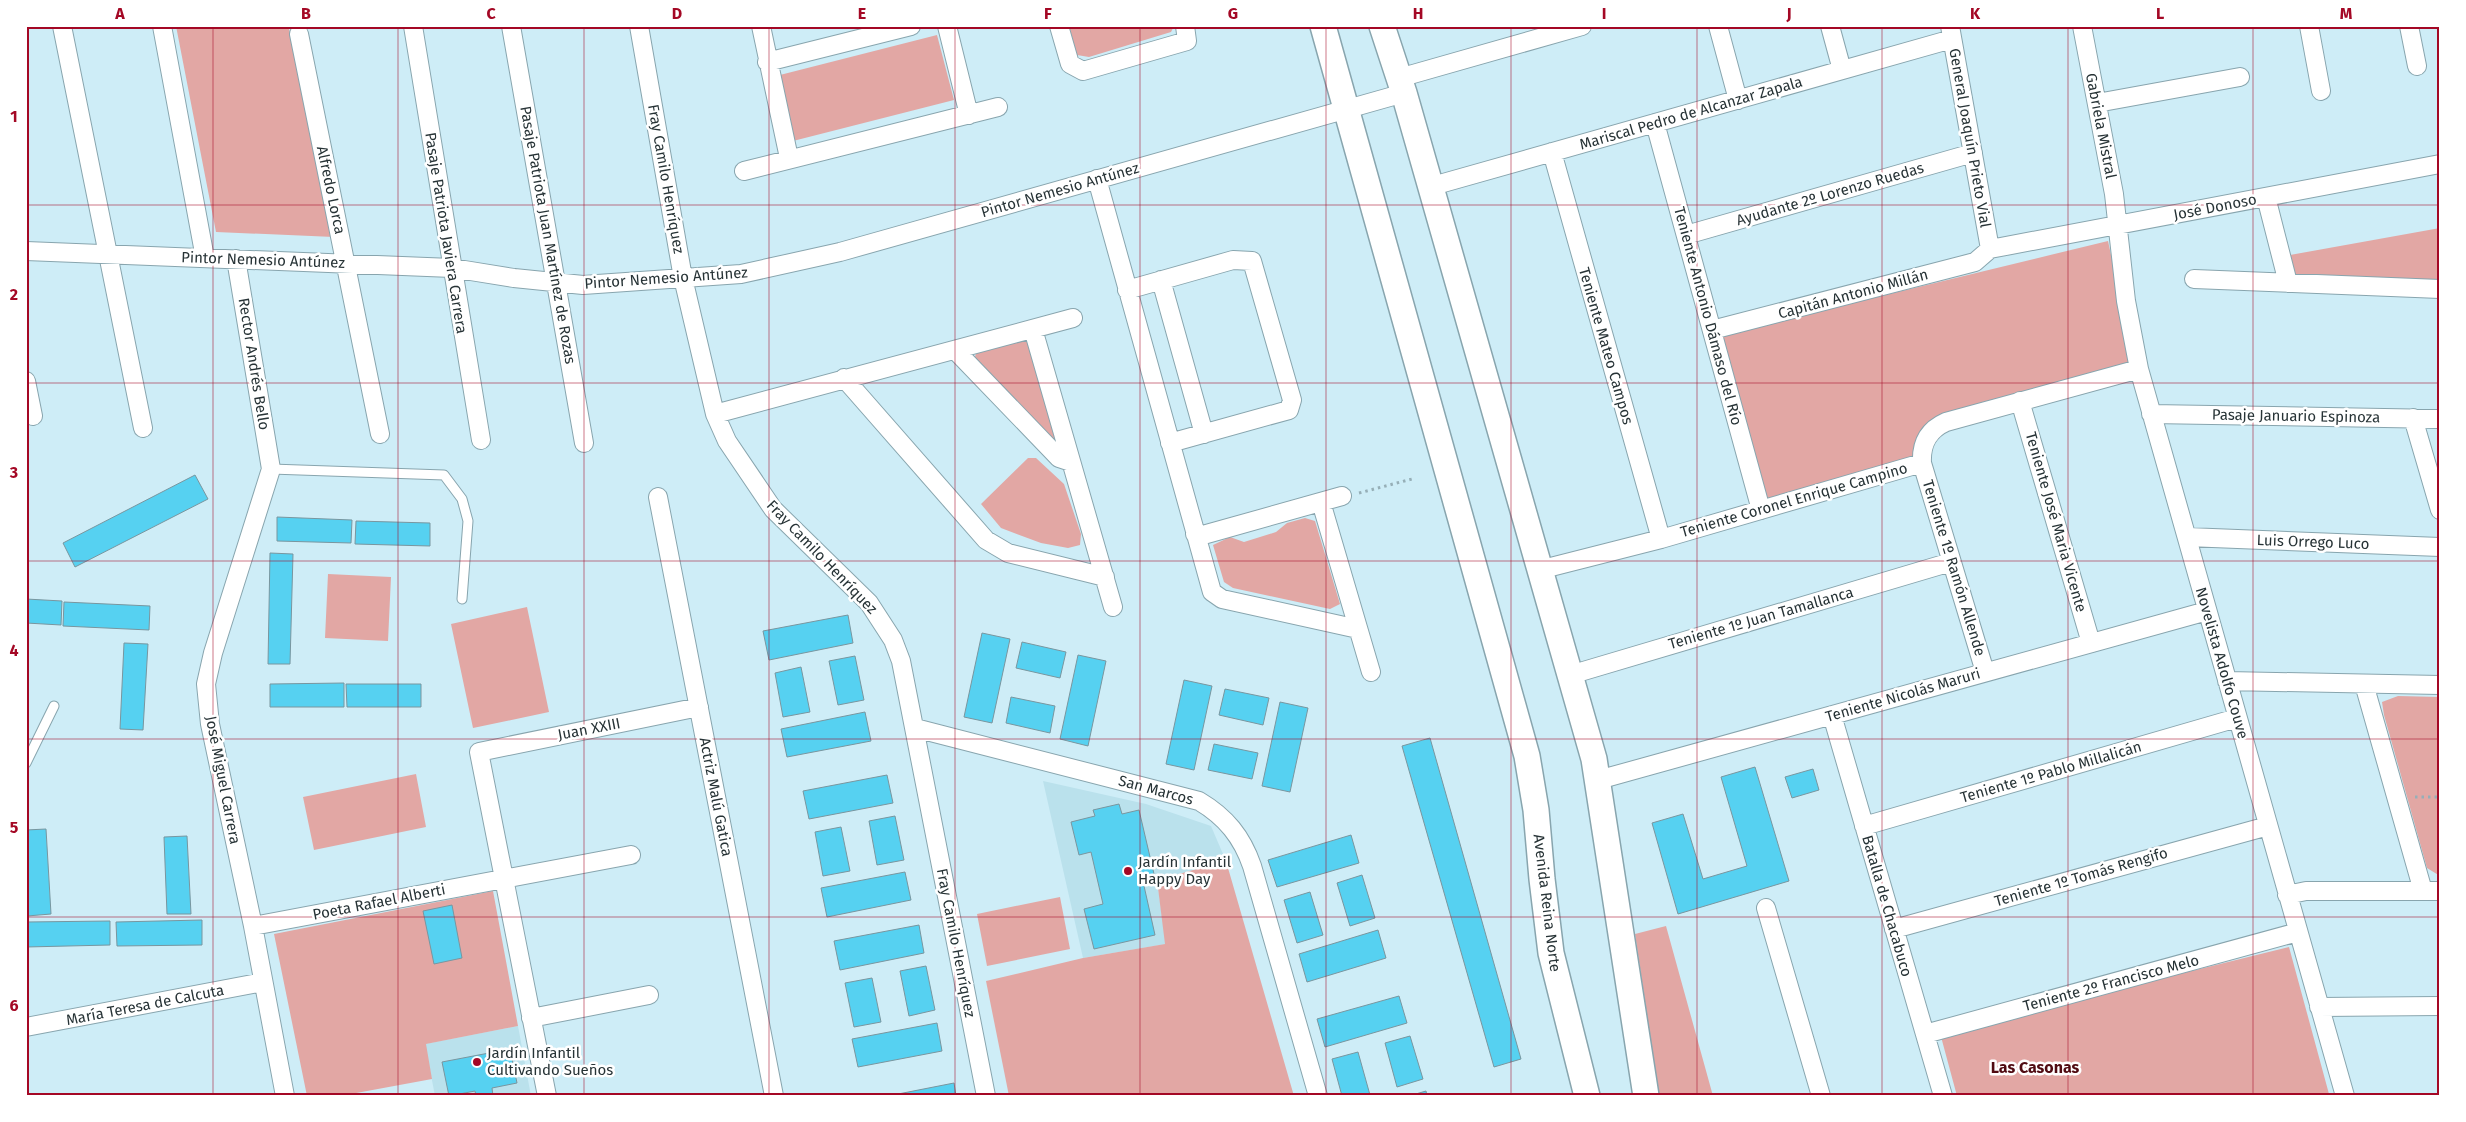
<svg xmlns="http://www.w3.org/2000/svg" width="2466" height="1122" font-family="'Fira Sans',sans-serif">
<rect width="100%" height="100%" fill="#ceedf7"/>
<!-- built -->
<path fill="#bae1ec" d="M1043,781L1146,804L1211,826L1226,861L1157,881L1166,944L1083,958Z
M518,1026L531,1096H435L425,1044Z"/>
<!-- green -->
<path fill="#e2a7a4" d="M176,26H298L289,29L334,237L216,232Z
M1069,26H1174L1171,32L1089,57L1077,55Z
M937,35L954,100L793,141L776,76Z
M2440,228V283L2293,277L2290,255Z
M2108,241L2135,366L1943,419L1919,460L1763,506L1720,335Z
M1029,338L1056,439L1049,442L974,361L976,353Z
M1028,458H1036L1064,484L1081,534L1080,545L1068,548L1041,543L1001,528L981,504Z
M1305,518L1315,521L1340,604L1330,609L1233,588L1224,582L1213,545L1230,537L1244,542L1276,532L1287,523Z
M328,574L391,577L388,641L325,638Z
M527,607L549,712L473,728L451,624Z
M2398,696L2440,697V876L2427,868L2384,715L2382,702Z
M416,774L426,827L314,850L303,797Z
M1226,861L1294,1096H1009L986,981L1083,958L1165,944L1157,880Z
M493,891L518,1026L426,1044L432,1079L340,1096H307L274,934Z
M1060,897L1070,949L987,966L977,914Z
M1666,926L1713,1096H1659L1635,934Z
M2289,947L2329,1094L1957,1096L1940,1033Z"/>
<!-- building -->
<path fill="#56d1f1" stroke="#79969f" d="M195,475L208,499L75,567L63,543Z
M277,517L352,520L351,543L277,541Z
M356,521L430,523V546L355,544Z
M270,553L293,554L290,664H268Z
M26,599L62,601L61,625L26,623Z
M64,602L150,606L149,630L63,626Z
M848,615L853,643L769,660L763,631Z
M982,633L1010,639L992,723L964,717Z
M1022,642L1066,652L1060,678L1016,668Z
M124,643L148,644L143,730L120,729Z
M1078,655L1106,661L1088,746L1060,739Z
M855,656L864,700L838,705L829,661Z
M801,667L810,712L783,717L775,673Z
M1184,680L1212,686L1194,770L1166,764Z
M344,683V707H270V684Z
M346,684H421V707H347Z
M1225,689L1269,698L1263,725L1219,715Z
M1011,697L1055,706L1050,733L1006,723Z
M1280,702L1308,708L1290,792L1262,786Z
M865,712L871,741L787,757L781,729Z
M1430,738L1521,1059L1494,1067L1402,746Z
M1214,744L1258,753L1252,779L1208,770Z
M1755,767L1789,881L1678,914L1652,823L1683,814L1703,879L1747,866L1721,777Z
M1813,769L1819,790L1792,798L1785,777Z
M887,775L893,803L809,819L803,791Z
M1119,804L1122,814L1139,810L1154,874L1142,877L1155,935L1094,949L1084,909L1103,904L1091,852L1079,855L1071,822L1095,816L1093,810Z
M895,816L904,860L877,865L869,821Z
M841,827L850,871L823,876L815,832Z
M46,829L51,914L27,916L26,830Z
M1351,835L1359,863L1277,887L1268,860Z
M187,836L191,914H167L164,837Z
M905,872L911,900L827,917L821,888Z
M1362,875L1375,918L1350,926L1337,883Z
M1310,892L1323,935L1297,943L1284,900Z
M452,905L462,958L434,964L423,911Z
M202,920V945L117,946L116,922Z
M110,921V945L26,947V922Z
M919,925L924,953L840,970L834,941Z
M1378,930L1386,958L1307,982L1299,954Z
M926,966L935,1010L909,1016L900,971Z
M872,978L881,1022L854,1027L845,983Z
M1399,996L1407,1023L1325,1047L1317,1019Z
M937,1023L942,1051L858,1067L852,1039Z
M1410,1036L1423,1079L1397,1087L1385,1043Z
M510,1049L517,1083L492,1088L493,1096H476L475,1091L449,1096L442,1062Z
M1358,1052L1370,1095L1342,1096L1332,1059Z
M954,1083L956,1096H888Z
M1426,1091L1427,1096H1409Z"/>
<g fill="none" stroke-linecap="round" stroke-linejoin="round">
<defs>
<path id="lane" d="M271,469L444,475L462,499L468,521L462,599
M26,763L54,706"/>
<path id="street" d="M62,26L143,428
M162,26L205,258
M413,26L481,440
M511,26L584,443
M639,26L683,278L715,414L727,441L773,509L869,603L893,640L901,661L986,1096
M761,26L789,158
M947,26L969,115
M1059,26L1070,64L1083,71L1187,41L1185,26
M1718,26L1738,100
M1830,26L1842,70
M1950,26L1990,249
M2082,26L2114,194L2126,301L2139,369L2345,1096
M2309,26L2321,91
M2409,26L2417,66
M299,34L380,434
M767,62L911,26
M1399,78L1582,26
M2097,103L2240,77
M1655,123L1761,510
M1552,152L1661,539
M744,171L998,107
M1097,179L1212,592L1222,599L1358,629
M1429,187L1952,39
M2266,197L2288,283
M1686,235L1973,153
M1990,249L2440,164
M26,251L452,268L514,278L583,285L741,274L840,252L1404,93
M236,259L271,469L213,653L206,684L210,724L253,926L285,1096
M2194,279L2440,289
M1161,280L1204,434
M1127,290L1233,260L1252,261L1292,400L1289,410L1170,443
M1033,329L1113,607
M1712,330L1975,262L1990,249
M955,350L1059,458L1071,462
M844,378L986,540L1008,553L1105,577
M26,381L33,416
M2020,401L2091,643
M715,414L1073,318
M2151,414L2440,419
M2413,418L2440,510
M658,497L774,1096
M1321,502L1371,672
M1195,534L1203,535L1342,496
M2187,537L2440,547
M1539,570L1661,539L1922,463
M1985,672L1922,463C1921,444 1928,430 1946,422L2139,369
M1570,675L1951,562
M2227,681L2440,685
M2364,684L2423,891
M1832,715L1943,1096
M915,728L1199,801C1226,817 1242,837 1252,866L1318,1096
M1598,780L2207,611
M1864,826L2237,718
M2287,895L2306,891H2440
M1766,908L1821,1096
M253,926L631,855
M1894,929L2268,826
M2319,1007L2440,1006
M531,1018L649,995
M26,1027L263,982
M1925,1034L2298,932
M547,1096L479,752L699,707"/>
<path id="secondary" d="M1323,26L1527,756L1536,810L1542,879L1551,953L1587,1096
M1382,26L1404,93L1594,759L1646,1096"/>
</defs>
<!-- lane casing -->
<use href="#lane" stroke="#88a5ae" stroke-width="11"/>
<!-- street casing -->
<use href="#street" stroke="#88a5ae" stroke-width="20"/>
<!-- secondary casing -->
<use href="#secondary" stroke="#88a5ae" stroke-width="28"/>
<!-- path -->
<path stroke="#96afb7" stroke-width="3" stroke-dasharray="2.5 4" stroke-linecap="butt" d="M1359,493L1412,479
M2415,797H2440"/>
<!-- lane -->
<use href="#lane" stroke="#fff" stroke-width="9"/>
<!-- street -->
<use href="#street" stroke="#fff" stroke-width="18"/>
<!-- secondary -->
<use href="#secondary" stroke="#fff" stroke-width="25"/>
</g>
<!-- grid -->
<path fill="none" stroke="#a40825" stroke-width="1" stroke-opacity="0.55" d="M213,26V1096M398,26V1096M584,26V1096M769,26V1096M955,26V1096M1140,26V1096M1326,26V1096M1511,26V1096M1697,26V1096M1882,26V1096M2068,26V1096M2253,26V1096M26,205H2440M26,383H2440M26,561H2440M26,739H2440M26,917H2440"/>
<!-- markers -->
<g fill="#a40825" stroke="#fff" stroke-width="2">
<circle cx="1128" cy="871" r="5"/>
<circle cx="477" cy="1062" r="5"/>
</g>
<g text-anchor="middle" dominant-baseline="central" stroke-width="5" stroke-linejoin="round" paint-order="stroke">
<!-- street labels -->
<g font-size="15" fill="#273336" stroke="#fff">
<text transform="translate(1691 113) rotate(-16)">Mariscal Pedro de Alcanzar Zapala</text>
<text transform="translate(2101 126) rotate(79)">Gabriela Mistral</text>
<text transform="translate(1970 138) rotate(80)">General Joaquín Prieto Vial</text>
<text transform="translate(666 179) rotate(80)">Fray Camilo Henríquez</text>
<text transform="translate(331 190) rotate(78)">Alfredo Lorca</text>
<text transform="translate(1060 190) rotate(-16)">Pintor Nemesio Antúnez</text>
<text transform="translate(1830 194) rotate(-16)">Ayudante 2º Lorenzo Ruedas</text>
<text transform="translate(2215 207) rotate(-11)">José Donoso</text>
<text transform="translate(446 233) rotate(81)">Pasaje Patriota Javiera Carrera</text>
<text transform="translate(548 235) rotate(80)">Pasaje Patriota Juan Martínez de Rozas</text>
<text transform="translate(263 260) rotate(2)">Pintor Nemesio Antúnez</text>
<text transform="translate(666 278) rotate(-4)">Pintor Nemesio Antúnez</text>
<text transform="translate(1853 294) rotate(-15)">Capitán Antonio Millán</text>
<text transform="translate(1708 316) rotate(75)">Teniente Antonio Dámaso del Río</text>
<text transform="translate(1606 346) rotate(74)">Teniente Mateo Campos</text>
<text transform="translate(254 364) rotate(81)">Rector Andrés Bello</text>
<text transform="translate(2296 416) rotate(1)">Pasaje Januario Espinoza</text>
<text transform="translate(1794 500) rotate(-16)">Teniente Coronel Enrique Campino</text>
<text transform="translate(2056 522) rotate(74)">Teniente José Maria Vicente</text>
<text transform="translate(2313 542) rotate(2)">Luis Orrego Luco</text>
<text transform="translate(822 557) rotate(46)">Fray Camilo Henríquez</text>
<text transform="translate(1954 568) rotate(73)">Teniente 1º Ramón Allende</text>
<text transform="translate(1761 618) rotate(-16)">Teniente 1º Juan Tamallanca</text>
<text transform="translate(2222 663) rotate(74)">Novelista Adolfo Couve</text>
<text transform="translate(1903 695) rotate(-16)">Teniente Nicolás Maruri</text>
<text transform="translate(589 729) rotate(-11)">Juan XXIII</text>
<text transform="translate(2051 772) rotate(-16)">Teniente 1º Pablo Millalicán</text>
<text transform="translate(223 780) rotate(79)">José Miguel Carrera</text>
<text transform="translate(1156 790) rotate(15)">San Marcos</text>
<text transform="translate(716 797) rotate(79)">Actriz Malú Gatica</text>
<text transform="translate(2081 877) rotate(-16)">Teniente 1º Tomás Rengifo</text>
<text transform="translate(379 902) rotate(-11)">Poeta Rafael Alberti</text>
<text transform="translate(1547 903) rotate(83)">Avenida Reina Norte</text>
<text transform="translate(1887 906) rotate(74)">Batalla de Chacabuco</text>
<text transform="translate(956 943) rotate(79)">Fray Camilo Henríquez</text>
<text transform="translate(2111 983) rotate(-15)">Teniente 2º Francisco Melo</text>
<text transform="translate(145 1005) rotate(-11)">María Teresa de Calcuta</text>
</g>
<!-- poi labels -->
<g font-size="15" fill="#273336" stroke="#fff" text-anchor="start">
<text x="1138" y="862">Jardín Infantil<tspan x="1138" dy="17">Happy Day</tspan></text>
<text x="487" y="1053">Jardín Infantil<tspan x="487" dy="17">Cultivando Sueños</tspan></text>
</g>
<!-- neighbourhood labels -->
<g font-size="16" font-weight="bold" fill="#500b12" stroke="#fff">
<text x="2035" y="1067">Las Casonas</text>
</g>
</g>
<!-- border -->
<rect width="2466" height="1122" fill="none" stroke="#ffffff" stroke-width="55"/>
<rect x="28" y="28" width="2410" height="1066" fill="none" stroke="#a40825" stroke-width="2"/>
<g font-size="16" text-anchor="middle" font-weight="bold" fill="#a40825">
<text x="120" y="19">A</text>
<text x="306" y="19">B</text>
<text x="491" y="19">C</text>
<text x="677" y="19">D</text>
<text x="862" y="19">E</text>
<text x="1048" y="19">F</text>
<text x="1233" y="19">G</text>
<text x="1418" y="19">H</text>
<text x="1604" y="19">I</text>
<text x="1789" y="19">J</text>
<text x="1975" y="19">K</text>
<text x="2160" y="19">L</text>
<text x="2346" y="19">M</text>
<text x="14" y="122">1</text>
<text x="14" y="300">2</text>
<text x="14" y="478">3</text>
<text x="14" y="656">4</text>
<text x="14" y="833">5</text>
<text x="14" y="1011">6</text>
</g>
</svg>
